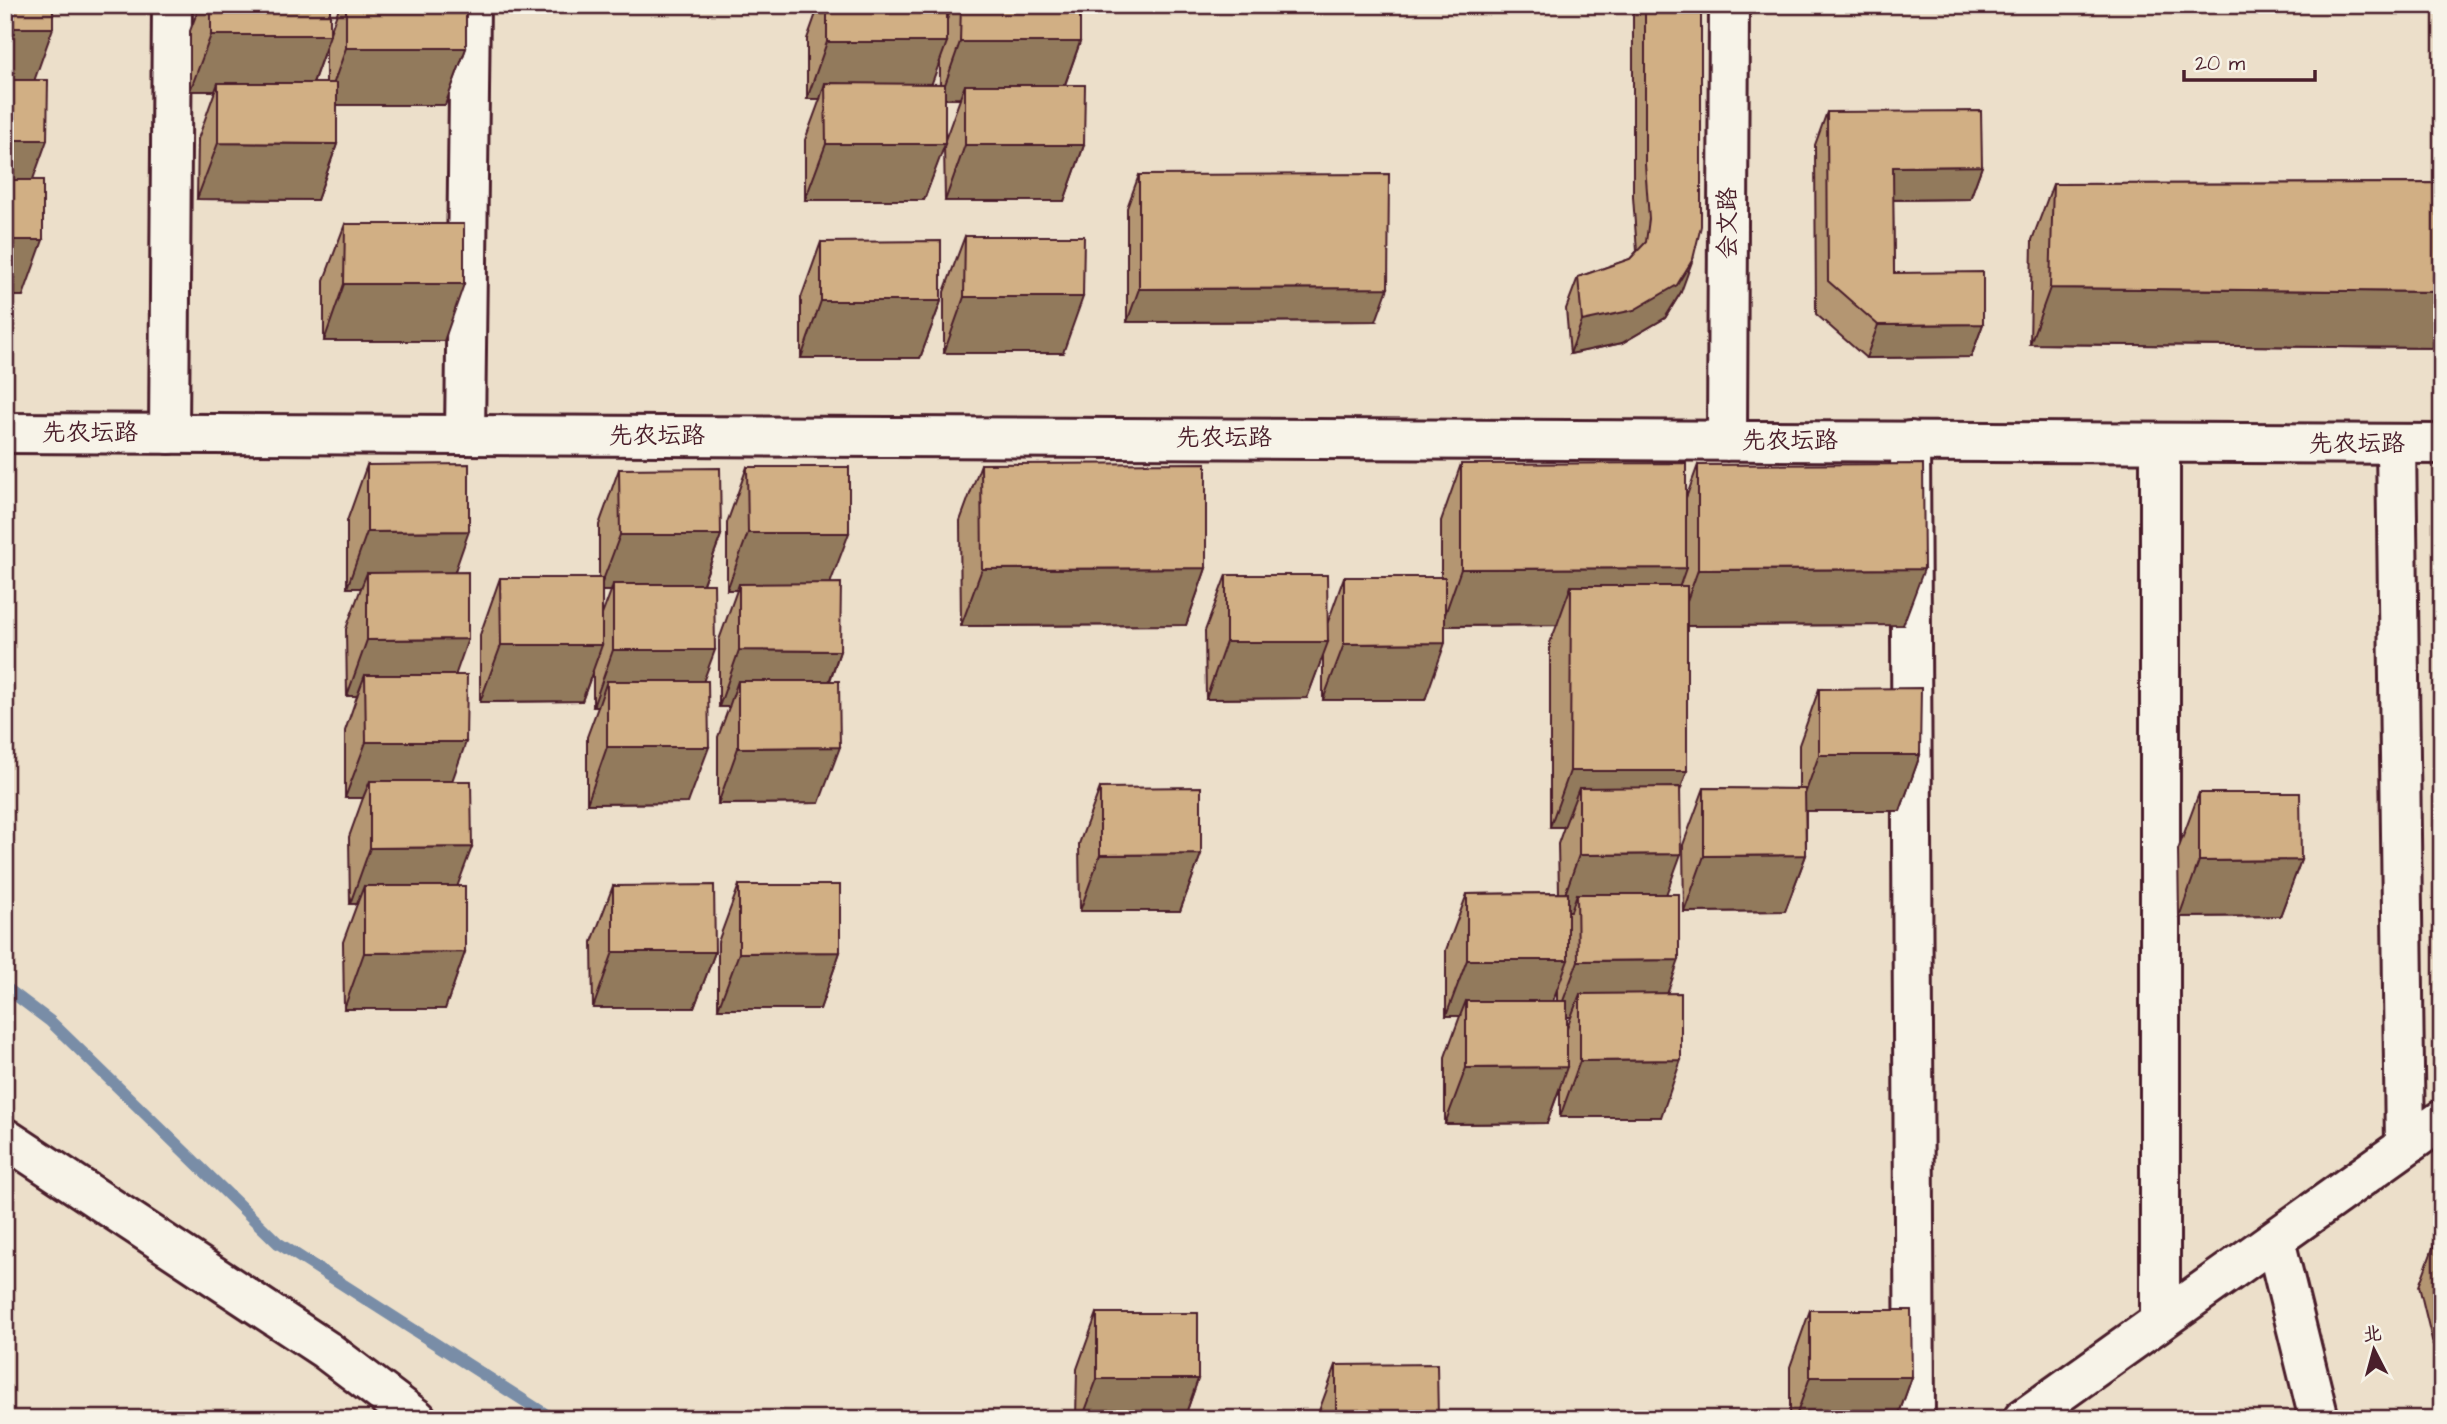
<svg xmlns="http://www.w3.org/2000/svg" width="2447" height="1424" font-family="'Architects Daughter','LXGW WenKai TC',sans-serif">
<rect width="100%" height="100%" fill="#ecdfca"/>
<filter id="ink" filterUnits="userSpaceOnUse"><feTurbulence type="fractalNoise" baseFrequency=".0143" numOctaves="2"/><feDisplacementMap in="SourceGraphic" scale="14" xChannelSelector="R" yChannelSelector="G"/><feConvolveMatrix kernelMatrix="1 2 1 2 8 2 1 2 1" color-interpolation-filters="sRGB"/></filter>
<g filter="url(#ink)">
<g fill="none" stroke-linecap="round" stroke-linejoin="round">
<!-- stream -->
<path stroke="#798da7" stroke-width="12" d="M5,987L50,1021L278,1243L553,1419"/>
<defs>
<path id="street" d="M169,434L172,5
M465,435L470,5
M1910,441L1915,1419
M2160,443V1321
M2396,444L2405,1146
M5,1138L326,1350L417,1419
M2275,1240L2319,1419
M2023,1419L2442,1120"/>
<path id="secondary" d="M5,433L2442,444
M1727,441L1729,5"/>
</defs>
<!-- street casing -->
<use href="#street" stroke="#4a1f2b" stroke-width="44"/>
<!-- secondary casing -->
<use href="#secondary" stroke="#4a1f2b" stroke-width="44"/>
<!-- street -->
<use href="#street" stroke="#f7f3e8" stroke-width="38"/>
<!-- secondary -->
<use href="#secondary" stroke="#f7f3e8" stroke-width="38"/>
</g>
<!-- wall -->
<path fill="#b49672" stroke="#4a1f2b" stroke-width="2" fill-rule="evenodd" d="M200,5H330V33L340,5H466V48L445,105H337V144L317,200L197,199L198,139L215,91H190V31ZM326,47V83H313Z
M819,5H947V20L952,5H1080V42L1065,85L1084,145L1064,201H945L944,145L924,200H805V140L820,99H807V39ZM940,60V84H931ZM945,99H960L945,140Z
M1633,5H1701L1681,292L1665,318L1622,343L1570,354L1566,309L1578,277L1630,259L1637,251L1633,197Z
M1827,112L1982,166L1970,199L1893,200L1894,273L1983,324L1971,357L1866,358L1816,314L1815,145Z
M1139,175L1376,321L1127,322V208Z
M2442,183V348L2030,344L2032,240L2053,184Z
M345,224L444,341H324V280Z
M965,236L1063,353H944V292Z
M821,242L941,301L920,358H801V298Z
M981,464L1206,568L1186,625L961,626L960,521Z
M1461,464L1686,498L1698,465L1903,625L1687,626V771L1680,790L1666,894L1667,993L1661,1117H1560V1088L1547,1123L1445,1124V1057L1460,1016H1446V950L1467,894L1559,893L1558,844L1564,827H1550V643L1557,625L1445,626L1425,700H1323V654L1307,698L1206,699L1205,631L1226,575L1328,622L1344,577H1441V521ZM1557,990V1001H1553ZM1567,1017H1571L1567,1029Z
M367,465L454,572L455,675L452,781L457,886L465,952L445,1009H344L343,942L357,904H350L349,837L363,798H345V731L357,696H347L346,629L361,588H347V521Z
M747,467L830,584L840,651L830,681L819,803L718,804V737L729,707H719V640L737,590H727V523Z
M619,469L721,535L703,584L704,681L688,803L587,804V737L598,707H593V671L582,701L480,702V635L500,578H599V525ZM602,591H611L602,615Z
M1819,689L1920,755L1900,811H1806V855L1785,911L1684,912L1683,845L1704,788L1799,789V745Z
M1100,788L1201,854L1180,911H1080L1079,844Z
M2199,793L2301,860L2280,916L2179,917L2178,850Z
M739,885L840,952L820,1009H718V942Z
M613,886L715,952L694,1008H593L592,942Z
M2440,1229H2442V1342L2433,1344L2419,1286Z
M1810,1310L1912,1377L1897,1419H1790V1367Z
M1097,1313L1198,1379L1184,1419H1076L1077,1369Z
M1336,1365L1438,1419H1316Z"/>
<!-- shaded-wall -->
<path fill="#927a5c" stroke="#4a1f2b" stroke-width="2" d="M5,28H53L33,84H5Z
M211,35H330L310,91L218,83L215,91H190Z
M827,42H947L926,99L825,83L820,99H807Z
M960,42H1080L1060,98L965,85L960,98L940,99Z
M346,48H466L445,105H326Z
M5,140H47L27,196H5Z
M218,143L337,144L317,200L197,199Z
M826,144H945L924,200H805Z
M965,145H1084L1064,201H945Z
M1982,166L1970,199L1881,200L1893,167Z
M5,240H43L23,296H5Z
M1693,259L1681,292L1665,318L1622,343L1570,354L1582,321Z
M344,284H464L444,341H324Z
M1388,288L1376,321L1127,322L1139,289Z
M2050,288L2442,292V348L2030,344Z
M964,297H1083L1063,353H944Z
M821,301H941L920,358H801Z
M1983,324L1971,357L1866,358L1878,325Z
M469,531L449,588L367,573L361,588H347L367,532Z
M748,533H849L828,589L739,584L737,590H727Z
M620,535H721L700,591L613,584L611,591H599Z
M1206,568L1186,625L961,626L982,569Z
M1686,568L1666,625L1571,586L1557,625L1441,626L1461,569Z
M1924,569L1903,625L1678,626L1698,570Z
M468,639L448,696L365,675L357,696H347L367,640Z
M1226,642H1328L1307,698L1206,699Z
M1445,643L1425,700H1323L1344,644Z
M501,645H602L582,701L480,702Z
M613,650H715L694,706L607,681L598,707H593Z
M739,650L840,651L820,707L738,681L729,707H719Z
M366,742H466L446,798L370,781L363,798H345Z
M607,747H709L688,803L587,804Z
M840,747L819,803L718,804L738,748Z
M1819,755H1920L1900,811H1799Z
M1570,771H1687L1667,828L1579,788L1564,827H1550Z
M472,847L451,903L364,886L357,904H350L370,848Z
M1201,854L1180,911H1080L1100,855Z
M1681,854L1660,911L1577,894L1571,911H1559L1579,855Z
M1806,855L1785,911L1684,912L1704,856Z
M2301,860L2280,916L2179,917L2199,861Z
M465,952L445,1009H344L364,953Z
M613,952H715L694,1008H593Z
M840,952L820,1009H718L739,953Z
M1467,960H1568L1547,1016L1466,1001L1460,1016H1446Z
M1679,960L1659,1017L1580,994L1571,1017H1557L1578,961Z
M1681,1060L1661,1117H1560L1580,1061Z
M1567,1067L1547,1123L1445,1124L1466,1068Z
M2442,1321V1342L2433,1344Z
M1810,1377H1912L1897,1419H1795Z
M1097,1379H1198L1184,1419H1082Z"/>
<!-- building -->
<path fill="#d1af84" stroke="#4a1f2b" stroke-width="2" d="M5,5H53V28H5Z
M211,5H330V35H211Z
M346,5H466V48H346Z
M827,5H947V42H827Z
M961,5H1080V42H960Z
M1645,5H1701V226L1693,259L1677,285L1634,310L1582,321L1578,277L1630,259L1646,242L1649,219L1645,164Z
M5,80H48L47,140H5Z
M218,83H337V144L218,143Z
M825,83L945,84V144H826Z
M965,85H1085L1084,145H965Z
M1981,111L1982,166L1893,167L1894,273L1983,272V324L1878,325L1828,281L1827,112Z
M1389,174L1388,288L1139,289V175Z
M5,180H43V240H5Z
M2442,183V292L2050,288L2053,184Z
M345,224H464V284H344Z
M965,236H1084L1083,297H964Z
M941,241V301H821V242Z
M1206,463V568L982,569L981,464Z
M1686,463V568L1461,569V464Z
M469,464V531L367,532V465Z
M1923,464L1924,569L1698,570V465Z
M747,467H849V533H748Z
M720,468L721,535H620L619,469Z
M468,572V639L367,640V573Z
M1226,575H1327L1328,642H1226Z
M1344,577H1445V643L1344,644Z
M500,578H602V645H501Z
M841,583L840,651L739,650V584Z
M613,584H714L715,650H613Z
M1571,586H1687V771H1570Z
M365,675H467L466,742H366Z
M607,681H708L709,747H607Z
M738,681H839L840,747L738,748Z
M1921,688L1920,755H1819V689Z
M370,781H471L472,847L370,848Z
M1201,787V854L1100,855V788Z
M1680,787L1681,854L1579,855V788Z
M1704,788L1805,789L1806,855L1704,856Z
M2199,793H2300L2301,860L2199,861Z
M714,885L715,952H613V886Z
M739,885H840V952L739,953Z
M364,886H465V952L364,953Z
M1568,893V960H1467V894Z
M1577,894H1679V960L1578,961Z
M1681,993V1060L1580,1061V994Z
M1466,1001H1567V1067L1466,1068Z
M1810,1310H1911L1912,1377H1810Z
M1097,1313H1198V1379H1097Z
M1437,1364L1438,1419H1336V1365Z"/>
</g>
<g text-anchor="middle" dominant-baseline="central" stroke-width="5" stroke-linejoin="round" paint-order="stroke">
<!-- street labels -->
<g font-size="24" fill="#4a1f2b" stroke="#f7f3e8">
<text transform="translate(1728 223) rotate(-90)">会文路</text>
<text x="90" y="433">先农坛路</text>
<text x="657" y="436">先农坛路</text>
<text x="1224" y="438">先农坛路</text>
<text x="1790" y="441">先农坛路</text>
<text x="2357" y="444">先农坛路</text>
</g>
</g>
<!-- margin -->
<rect width="2447" height="1424" fill="none" stroke="#f7f3e8" stroke-width="28"/>
<rect x="14" y="14" width="2419" height="1396" fill="none" stroke="#4a1f2b" stroke-width="2.5" filter="url(#ink)"/>
<!-- north arrow -->
<g transform="translate(2374 1350) rotate(354)" stroke="#f7f3e8" stroke-width="5" paint-order="stroke">
<path d="M0-5L12 26L0 18L-12 26Z" fill="#4a1f2b"/>
<text y="-10" font-size="19" font-weight="bold" text-anchor="middle" fill="#4a1f2b">北</text>
</g>
<!-- scale -->
<path d="M2184 70v10h131v-10" fill="none" stroke="#4a1f2b" stroke-width="3.5"/>
<text x="2195" y="70" font-size="21" fill="#4a1f2b" stroke="#f7f3e8" stroke-width="5" paint-order="stroke">20 m</text>
</svg>
